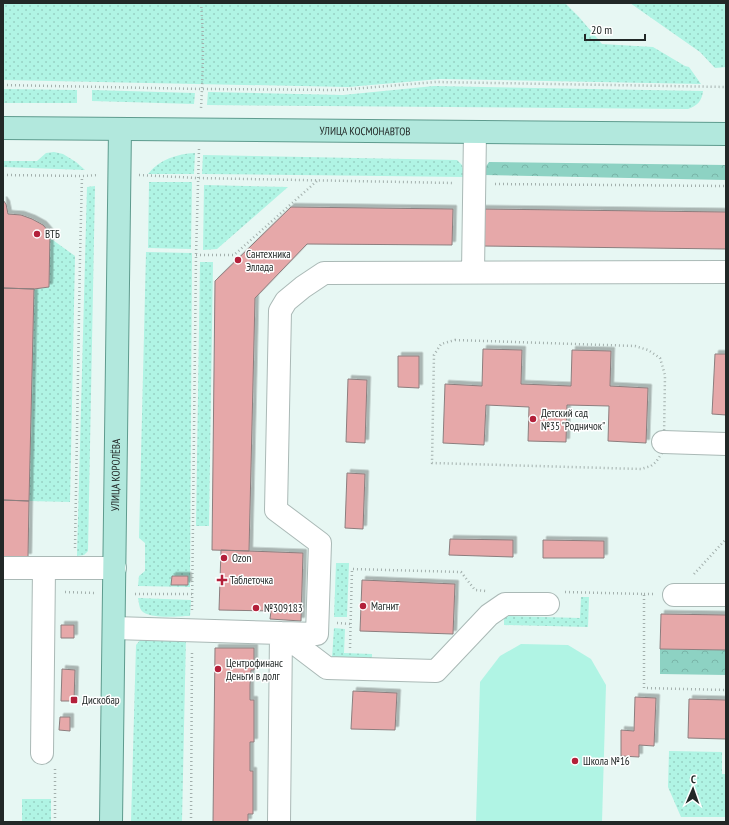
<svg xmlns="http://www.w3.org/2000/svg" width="729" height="825" font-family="'PT Sans Narrow',sans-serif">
<defs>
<pattern id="grass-dots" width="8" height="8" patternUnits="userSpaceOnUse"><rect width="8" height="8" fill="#b0f4e4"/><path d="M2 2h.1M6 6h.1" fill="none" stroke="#97d1c4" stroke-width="1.8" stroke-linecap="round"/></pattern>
<pattern id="forest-crowns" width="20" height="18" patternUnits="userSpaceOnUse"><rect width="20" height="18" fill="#8dd2c3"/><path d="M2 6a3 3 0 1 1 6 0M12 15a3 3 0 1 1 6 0" fill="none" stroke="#79b4a8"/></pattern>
<filter id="shadow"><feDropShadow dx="3.5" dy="-3.5" stdDeviation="0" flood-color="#0004"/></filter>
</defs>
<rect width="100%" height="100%" fill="#e7f7f3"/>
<!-- grass -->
<path fill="url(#grass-dots)" d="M3,3H565L579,17L602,44L653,47L685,66L689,67L701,84L440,79L348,87L3,80Z
M630,3H726V67L715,68L700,52Z
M434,86L703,91C702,101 697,106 688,109L207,105L208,92L343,95Z
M3,89L77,90V103H3Z
M92,90L195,93L194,104L92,101Z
M54,152L63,154L76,162L85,170L3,167V161H37L46,153Z
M195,153L194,174H148C160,159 177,154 195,153Z
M203,155L457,160L462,165L465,177L202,174Z
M149,182H192L191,249L148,248Z
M204,185L288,187L217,249L203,250Z
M95,186L88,551L84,555L77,556L87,187Z
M50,238L75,256L70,502L29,501L34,289L49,287Z
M146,252L192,253L190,587L138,586L139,576L145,571V543L139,538Z
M200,262H213L209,526H196Z
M336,563H349L347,617H334Z
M581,597H589L588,627L504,625V616L580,618Z
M138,598L191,600L190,616C179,616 149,620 141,610C139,607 139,602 138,598Z
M334,628L345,629L344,653L372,654V663L332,658Z
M186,636L182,822H131L136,645L141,639Z
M669,751L722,752V774H726V817H681L668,787Z
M22,799H51V822H22Z"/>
<!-- forest -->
<path fill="url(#forest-crowns)" d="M489,162L726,165V180L484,175L485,168Z
M660,649L726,650V675L660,674Z"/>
<!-- green -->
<path fill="#b0f4e4" d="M521,644L568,645L591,659L606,685L602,822H476L480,682L500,656Z"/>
<!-- building -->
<path fill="#e6a8a9" stroke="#8c7e7e" filter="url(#shadow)" d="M3,200L6,204L8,214L21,215L32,219L43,225L50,233L49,287L34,289L3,288Z
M291,207L453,209L452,245L307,244L255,298L249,551L212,550L215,281Z
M482,209L726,212V249L482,246Z
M3,288L34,289L29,501L3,500Z
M483,349L522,350L521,384L571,386L572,350L611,351L610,386L648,388L646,443L608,441L609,406L567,405L566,442L528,441L529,407L486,405L484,445L443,443L445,384L482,386Z
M715,354H726V415L712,414Z
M398,356H419V388L398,387Z
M348,379L367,380L365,443L346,442Z
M347,473L365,474L363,529L345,528Z
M3,500L29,501L28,557H3Z
M450,539L513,540V557L449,555Z
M543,540L604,541V558H543Z
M221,550L303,553L301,621L270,619L271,611L219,610Z
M172,576H188V585H171Z
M362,580L455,584L453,634L360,631Z
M661,614L726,615V650L660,649Z
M61,625H74V638H61Z
M215,648H254V670H251L250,685V700H254V742H250V771H253V814H248V822H213Z
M62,669L75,670L74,701H61Z
M353,691L397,693L395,730L351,729Z
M635,697L656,698L654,746L639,745V757L621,756V730L634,731Z
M689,699L726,700V739L688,738Z
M60,717H70V731L59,730Z"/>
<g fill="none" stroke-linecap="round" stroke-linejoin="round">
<defs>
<path id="minor" d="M473,272L475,132
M663,442L726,444
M3,568H115
M674,595H726
M114,628L281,633L327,668L436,671L489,615L505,604H548
M42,753L44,568
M279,822L281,633L317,634L320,543L276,510L280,311L286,301L303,287L324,273L726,272"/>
<g id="major">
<path id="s1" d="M3,128L726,134"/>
<path id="s2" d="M111,822L120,129"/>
</g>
</defs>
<!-- minor casing -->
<use href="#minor" stroke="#aab9b6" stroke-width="24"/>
<!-- major casing -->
<use href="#major" stroke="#5e9b8e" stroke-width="24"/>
<!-- path -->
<path stroke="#a3b0ad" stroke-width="2.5" stroke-dasharray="1 3" stroke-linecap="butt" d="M201,3C204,38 203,74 201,108
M3,85L202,89L340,90L436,82L726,87
M3,175L82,176L98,175
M139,175L197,178L454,183
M495,184L726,186
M196,255H234L318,180
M455,340L635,346L648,350L660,358L665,375L664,437L662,453L656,462L651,466L641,469L432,463L434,355L441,344Z
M75,548L80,258L82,176
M694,574L726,539
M65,592L94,593
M565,592L644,594V688L726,690
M135,594H192
M644,594H654
M192,610L196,255L199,149
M337,623L351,624
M350,648L352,569L461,572L475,590L486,591
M55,822V769
M191,822L192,651"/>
<!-- minor -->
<use href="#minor" stroke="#fff" stroke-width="22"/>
<!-- major -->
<use href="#major" stroke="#b2e8dd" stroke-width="22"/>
</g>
<!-- markers -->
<g fill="#b3203a" stroke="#fff" stroke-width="1.5">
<circle cx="37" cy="234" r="4"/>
<circle cx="238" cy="260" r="4"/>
<circle cx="533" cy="419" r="4"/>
<circle cx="224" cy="558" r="4"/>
<path d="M220 574h4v4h4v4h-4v4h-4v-4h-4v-4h4z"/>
<circle cx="363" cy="606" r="4"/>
<circle cx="256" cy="608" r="4"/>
<circle cx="218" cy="669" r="4"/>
<rect x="70" y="696" width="8" height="8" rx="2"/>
<circle cx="575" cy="761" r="4"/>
</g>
<g text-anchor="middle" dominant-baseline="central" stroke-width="3" stroke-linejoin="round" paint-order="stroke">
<!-- street labels -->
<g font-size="11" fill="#222827" stroke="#fff">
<text stroke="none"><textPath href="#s1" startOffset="362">УЛИЦА КОСМОНАВТОВ</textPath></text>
<text stroke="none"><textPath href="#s2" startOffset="347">УЛИЦА КОРОЛЁВА</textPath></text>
</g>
<!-- poi labels -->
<g font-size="11" fill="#222827" stroke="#fff" text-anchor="start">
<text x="45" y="234">ВТБ</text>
<text x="246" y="254">Сантехника<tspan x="246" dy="13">Эллада</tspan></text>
<text x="541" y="413">Детский сад<tspan x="541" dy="13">№35 "Родничок"</tspan></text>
<text x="232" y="558">Ozon</text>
<text x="230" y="580">Таблеточка</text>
<text x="371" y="606">Магнит</text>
<text x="264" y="608">№309183</text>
<text x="226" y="663">Центрофинанс<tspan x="226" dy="13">Деньги в долг</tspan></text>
<text x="82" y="700">Дискобар</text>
<text x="583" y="761">Школа №16</text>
</g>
</g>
<!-- border -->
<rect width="729" height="825" fill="none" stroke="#222827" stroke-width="8"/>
<!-- north arrow -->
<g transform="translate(693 789) rotate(2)" stroke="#ffffff" stroke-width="3" paint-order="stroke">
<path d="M0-3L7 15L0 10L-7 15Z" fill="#222827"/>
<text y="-6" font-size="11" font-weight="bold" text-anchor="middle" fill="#222827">С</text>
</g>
<!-- scale -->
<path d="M585 34v6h60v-6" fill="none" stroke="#222827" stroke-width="2"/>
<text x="591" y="34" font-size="12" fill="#222827" stroke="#ffffff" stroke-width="3" paint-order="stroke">20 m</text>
</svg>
